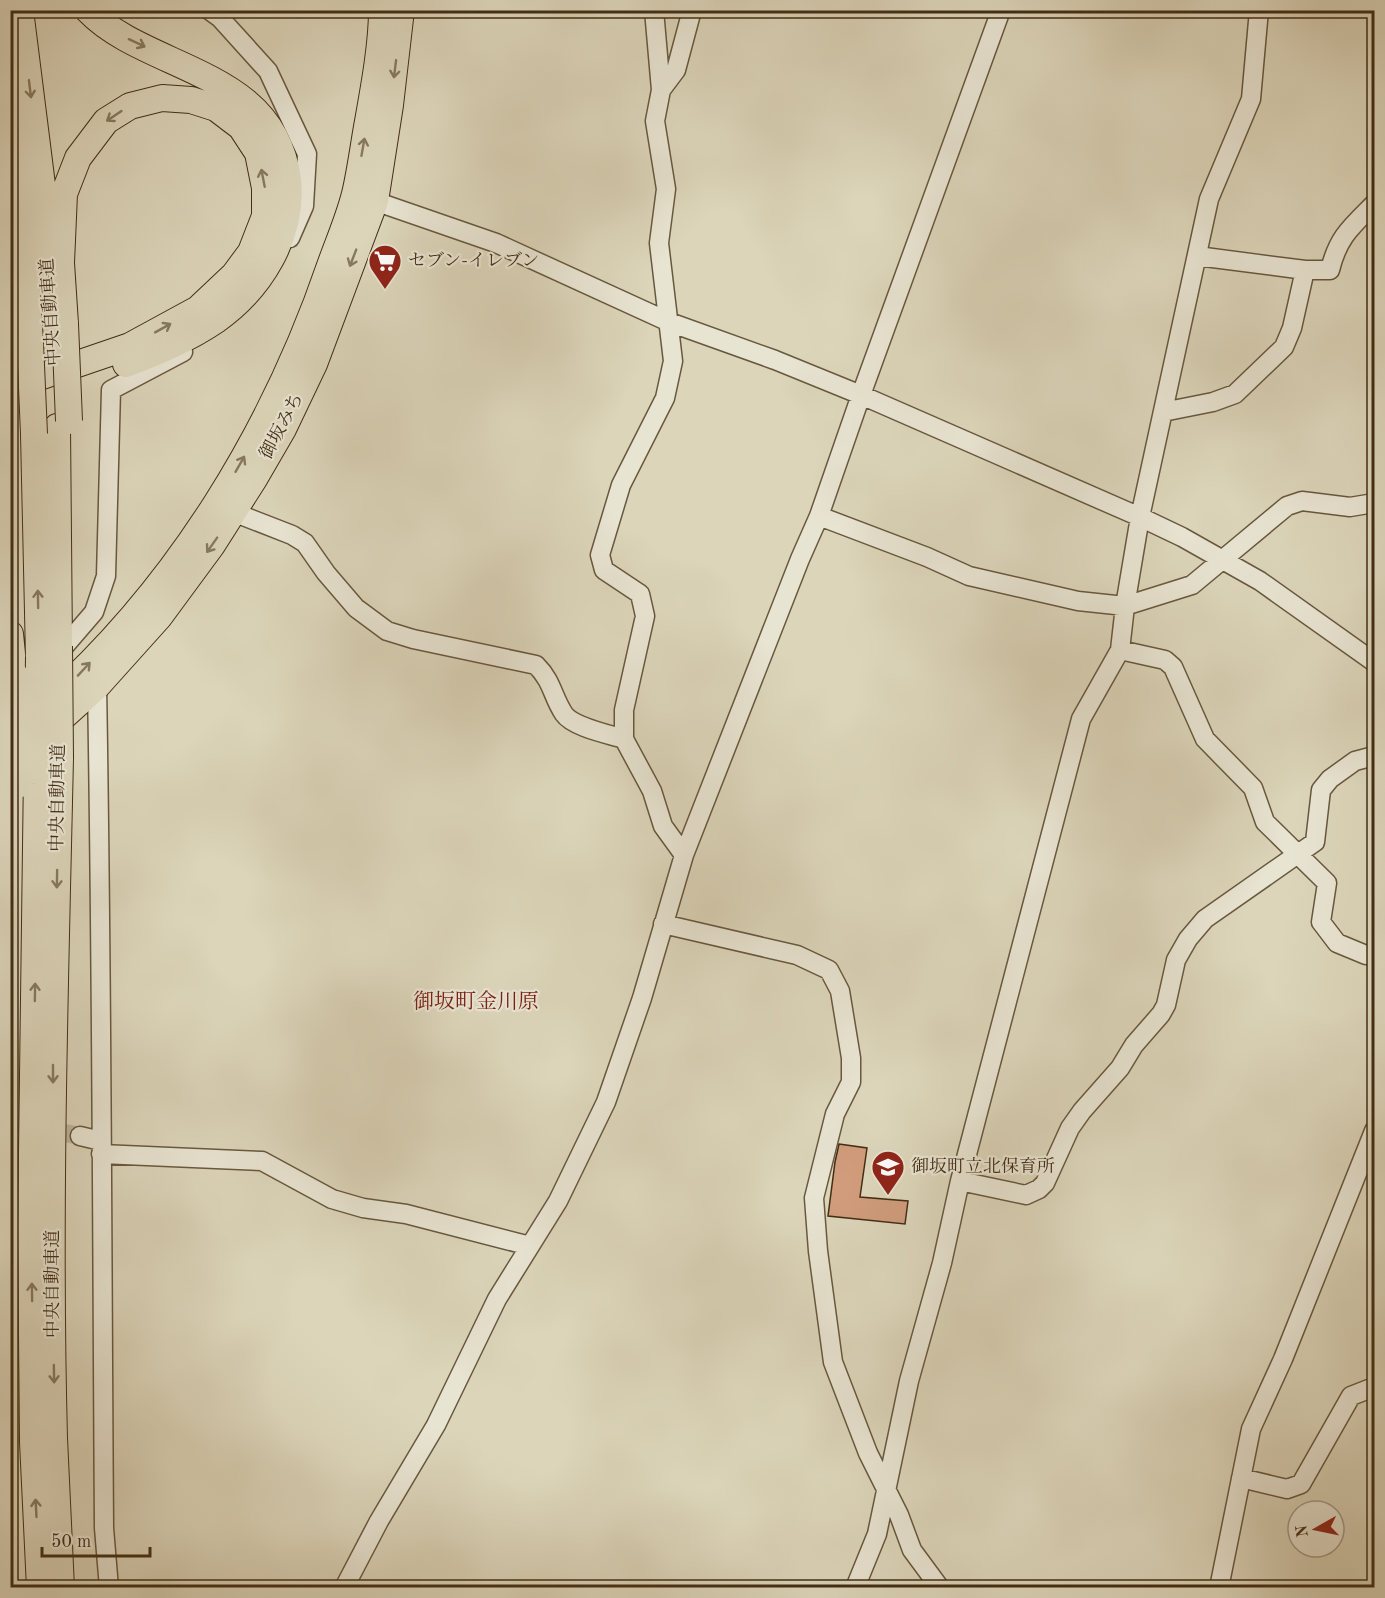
<svg xmlns="http://www.w3.org/2000/svg" width="1385" height="1598" font-family="'Old Standard TT','Noto Serif JP',serif">
<rect width="100%" height="100%" fill="#dcd5ba"/>
<filter id="stains"><feTurbulence type="fractalNoise" baseFrequency=".00333" numOctaves="4"/><feColorMatrix values="0 0 0 0 .2 0 0 0 0 .09 0 0 0 0 .02 0 0 0 .5 -.17"/></filter>
<radialGradient id="worn" r=".72"><stop offset=".6" stop-color="#630" stop-opacity="0"/><stop offset="1" stop-color="#630" stop-opacity=".3"/></radialGradient>
<!-- building -->
<path fill="#d09c7c" stroke="#422e15" stroke-width="1.5" d="M839,1144L867,1148L860,1197L908,1201L905,1224L828,1216L835,1162Z"/>
<g fill="none" stroke-linecap="round" stroke-linejoin="round">
<!-- minor-tunnel -->
<path stroke="#bdb499" stroke-width="18" stroke-dasharray="18 9" stroke-linecap="butt" d="M10,1122L80,1136"/>
<defs>
<path id="minor" d="M209,10L220,18L268,71L307,154L304,206L290,238
M654,10L661,90L655,121L666,189L659,243L673,361L665,398L621,485L600,555L604,570L640,594L645,616L624,710V739L652,791L663,826L684,855
M661,90L676,70L692,10
M363,197L496,243L669,322L775,360L861,395L1140,517L1182,537L1260,581L1374,662
M1197,256L1305,270H1330C1338,237 1351,227 1374,204
M1163,412L1213,402L1235,394L1284,347L1292,328L1305,270
M233,512L292,535L305,543L326,573L356,608L387,631L413,639L536,665C553,682 552,696 564,714C573,727 608,734 624,739
M819,516L927,557L969,576L1078,601L1125,606L1192,585L1287,506L1302,501L1350,507L1374,503
M1120,650L1165,660L1173,667L1205,739L1253,788L1265,822L1327,883L1321,922L1337,943L1366,955H1374
M57,655L94,612L106,576L111,390L183,352
M97,686C102,967 102,1247 104,1528L109,1588
M663,924L797,955L829,970L840,991L851,1058V1082L835,1114L814,1198L818,1251L833,1362L868,1453L899,1515L912,1550L940,1588
M80,1136L101,1141
M101,1154L262,1161L332,1199L363,1208L406,1214L530,1246
M960,1181L1026,1195L1039,1189L1045,1183L1070,1128L1082,1111L1120,1068L1134,1045L1161,1014L1166,1005L1176,960L1188,939L1205,919L1315,842L1321,790L1330,779L1355,761L1374,756
M1241,1478L1287,1489L1301,1484L1351,1396L1374,1387
M344,1588L379,1521L436,1425L497,1299L558,1201L606,1102L642,998L684,855L800,559L819,516L861,395L1001,10
M855,1588L877,1534L909,1381L942,1263L960,1181L1081,719L1120,650L1125,606L1140,517L1209,199L1251,99L1259,10
M1219,1588L1251,1429L1283,1359L1374,1131"/>
<path id="highway" d="M20,10L43,193L48,261
M88,10C127,51 200,64 246,102C270,122 284,149 288,180C294,235 260,289 216,320C188,339 157,352 126,364
M10,98L21,197L30,342
M10,387L130,346L198,309L234,275L251,252L265,216V188L258,153L241,127L216,108L191,100L162,98L130,106L106,121L78,158L64,194L61,263L65,324
M57,427L59,646
M34,434L39,657
M10,634L14,674
M46,705C179,587 274,430 331,263C339,241 349,218 355,194C360,173 363,150 367,127C373,93 382,46 382,10
M46,732L97,686L159,617L212,545L254,479L283,429L314,364L375,201L390,105L401,10
M60,758C55,984 48,1211 54,1438C56,1488 59,1538 61,1588
M37,771L31,1228L33,1442L40,1588"/>
</defs>
<!-- minor casing -->
<use href="#minor" stroke="#68583e" stroke-width="21"/>
<!-- highway casing -->
<use href="#highway" stroke="#422e15" stroke-width="28"/>
<!-- minor -->
<use href="#minor" stroke="#e8e4d2" stroke-width="18"/>
<!-- highway -->
<use href="#highway" stroke="#dcd5ba" stroke-width="26"/>
<defs>
<path id="highway-bridge" d="M65,324L69,421
M30,342L34,434
M59,646L60,758
M14,674L20,784
M37,771L39,657"/>
</defs>
<!-- highway-bridge casing -->
<use href="#highway-bridge" stroke="#422e15" stroke-width="28" stroke-linecap="butt"/>
<!-- highway-bridge -->
<use href="#highway-bridge" stroke="#dcd5ba" stroke-width="26"/>
</g>
<!-- one-way arrows -->
<defs><path id="oneway-shaft" d="M-6 0H5M1.5-3L5.5 0L1.5 3" fill="none" stroke-width="1.6" stroke-linecap="round" stroke-linejoin="round" transform="scale(1.5)"/></defs>
<g stroke="#87795f">
<use href="#oneway-shaft" transform="translate(137 43) rotate(25)"/>
<use href="#oneway-shaft" transform="translate(395 69) rotate(97)"/>
<use href="#oneway-shaft" transform="translate(30 89) rotate(83)"/>
<use href="#oneway-shaft" transform="translate(114 116) rotate(146)"/>
<use href="#oneway-shaft" transform="translate(363 147) rotate(-80)"/>
<use href="#oneway-shaft" transform="translate(263 178) rotate(-101)"/>
<use href="#oneway-shaft" transform="translate(353 258) rotate(111)"/>
<use href="#oneway-shaft" transform="translate(163 328) rotate(-29)"/>
<use href="#oneway-shaft" transform="translate(240 464) rotate(-60)"/>
<use href="#oneway-shaft" transform="translate(212 545) rotate(125)"/>
<use href="#oneway-shaft" transform="translate(38 599) rotate(-91)"/>
<use href="#oneway-shaft" transform="translate(84 669) rotate(-47)"/>
<use href="#oneway-shaft" transform="translate(57 879) rotate(91)"/>
<use href="#oneway-shaft" transform="translate(35 992) rotate(-89)"/>
<use href="#oneway-shaft" transform="translate(53 1074) rotate(90)"/>
<use href="#oneway-shaft" transform="translate(32 1292) rotate(-91)"/>
<use href="#oneway-shaft" transform="translate(54 1374) rotate(89)"/>
<use href="#oneway-shaft" transform="translate(36 1508) rotate(-93)"/>
</g>
<!-- icons -->
<defs>
<symbol id="supermarket-pin" viewBox="-11 -11 22 30"><path d="M0 17L-7.5 6A9.5 9.5 0 1 1 7.5 6Z" fill="#8f2418" stroke="#e8e4d2"/><path d="M-6-5.5h2.5l.6 2H6L4.5 2H-2.5L-4.4-4H-6ZM-1.5 3.2a1.3 1.3 0 1 0 .1 0ZM3 3.2a1.3 1.3 0 1 0 .1 0Z" fill="#fff"/></symbol>
<symbol id="school-pin" viewBox="-11 -11 22 30"><path d="M0 17L-7.5 6A9.5 9.5 0 1 1 7.5 6Z" fill="#8f2418" stroke="#e8e4d2"/><path d="M0-5L7-2L0 1L-7-2ZM-4 1L0 2.5L4 1V4Q0 6-4 4Z" fill="#fff"/></symbol>
</defs>
<g fill-rule="evenodd">
<use href="#supermarket-pin" x="366" y="242" width="38" height="52"/>
<use href="#school-pin" x="869" y="1148" width="38" height="52"/>
</g>
<g text-anchor="middle" dominant-baseline="central" stroke-width="4.5" stroke-linejoin="round" paint-order="stroke">
<!-- poi labels -->
<g font-size="18" fill="#422e15" stroke="#e8e4d2" text-anchor="start">
<text x="408" y="261">セブン-イレブン</text>
<text x="911" y="1167">御坂町立北保育所</text>
</g>
<!-- street labels -->
<g font-size="18" fill="#422e15" stroke="#e8e4d2">
<text transform="translate(51 312) rotate(-94)">中央自動車道</text>
<text transform="translate(282 426) rotate(-62)">御坂みち</text>
<text transform="translate(58 798) rotate(-89)">中央自動車道</text>
<text transform="translate(53 1284) rotate(-90)">中央自動車道</text>
</g>
<!-- quarter labels -->
<g font-size="21" fill="#7a1f14" stroke="#e8e4d2">
<text x="476" y="1002">御坂町金川原</text>
</g>
</g>
<!-- margin -->
<rect width="1385" height="1598" fill="none" stroke="#dcd5ba" stroke-width="36"/>
<rect x="12" y="12" width="1361" height="1574" fill="none" stroke="#422e15" stroke-width="3"/>
<rect x="18" y="18" width="1349" height="1562" fill="none" stroke="#422e15" stroke-width="1.5"/>
<!-- north arrow -->
<g transform="translate(1316 1529) rotate(261)"><circle r="28" fill="#e8e4d2" stroke="#a69b86" stroke-width="1.5"/>
<path d="M0-4.5L10 22L0 15L-10 22Z" fill="#8f2418"/>
<text y="-9" font-size="16" font-weight="bold" text-anchor="middle" fill="#422e15">N</text>
</g>
<!-- scale -->
<path d="M42 1547v9h108v-9" fill="none" stroke="#422e15" stroke-width="3"/>
<text x="51" y="1547" font-size="18" fill="#422e15" stroke="#e8e4d2" stroke-width="4.5" paint-order="stroke">50 m</text>
<rect width="100%" height="100%" filter="url(#stains)"/>
<rect width="100%" height="100%" fill="url(#worn)"/>
</svg>
